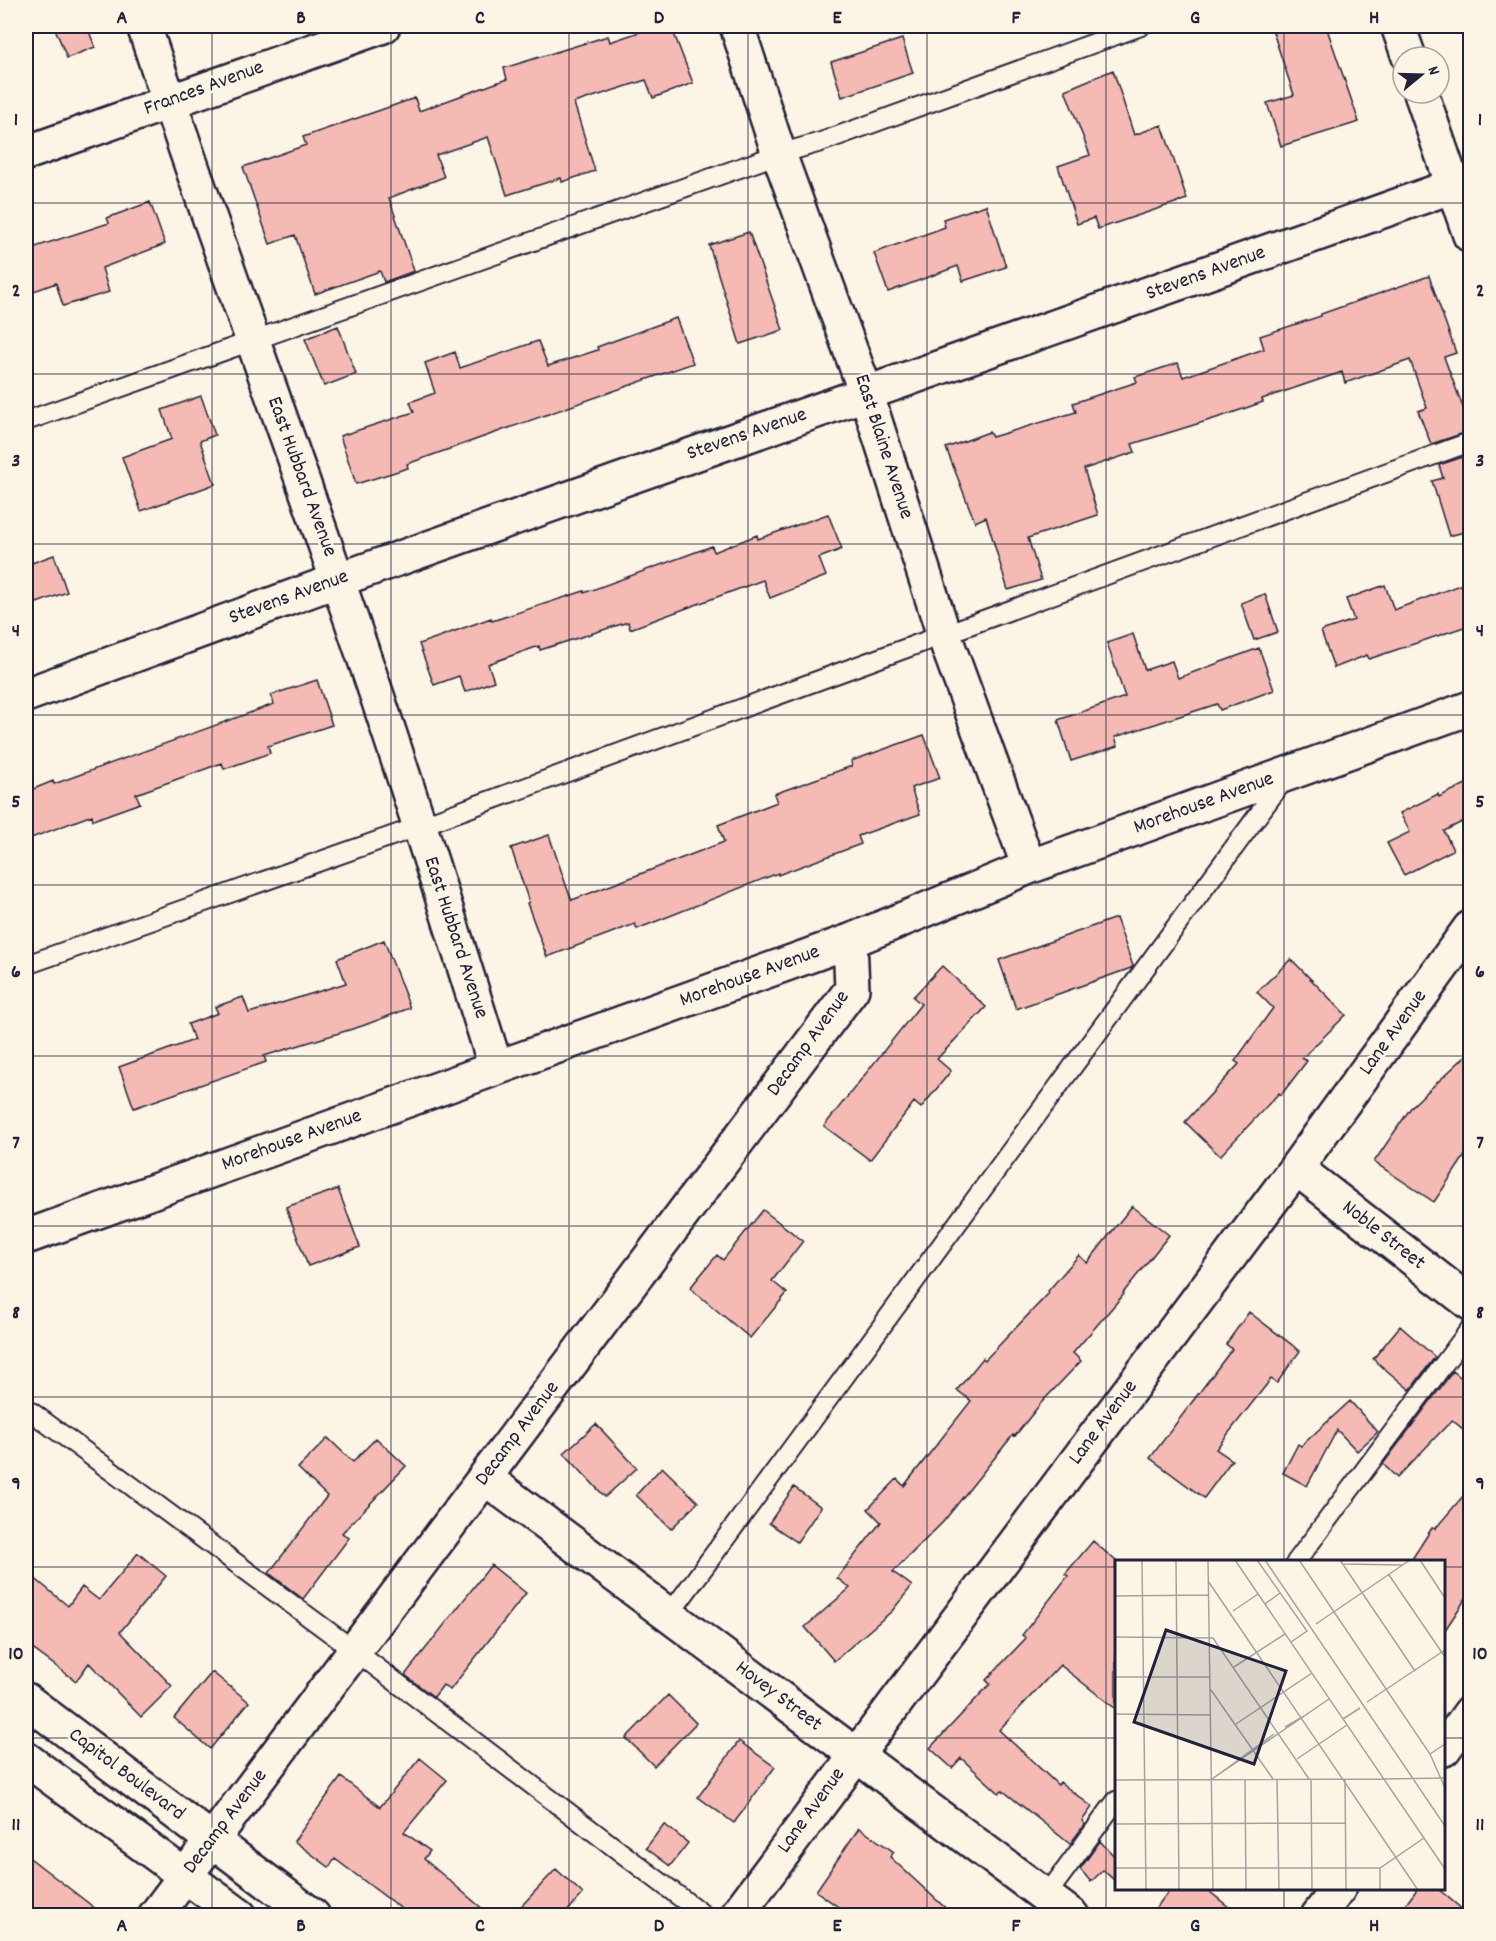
<svg xmlns="http://www.w3.org/2000/svg" width="1496" height="1941" font-family="Dekko,sans-serif">
<rect width="100%" height="100%" fill="#fcf5e5"/>
<filter id="ink" filterUnits="userSpaceOnUse"><feTurbulence type="fractalNoise" baseFrequency=".0167" numOctaves="2"/><feDisplacementMap in="SourceGraphic" scale="12" xChannelSelector="R" yChannelSelector="G"/><feConvolveMatrix kernelMatrix="1 2 1 2 8 2 1 2 1" color-interpolation-filters="sRGB"/></filter>
<g filter="url(#ink)">
<!-- building -->
<path fill="#f6bab5" stroke="#22223b" stroke-width="1.5" d="M54,26H87L95,47L67,58Z
M657,26H671L693,83L653,98L646,80L574,103L595,171L562,182L561,178L507,195L488,137L436,155L444,177L389,198L414,271L384,282L380,271L315,294L295,235L270,244L243,167L306,145L303,137L415,98L419,111L507,79L504,68L608,36L610,42Z
M1271,26H1326L1359,122L1281,146L1267,103L1294,95Z
M902,39L913,73L842,97L831,62Z
M1113,70L1134,135L1162,125L1187,199L1098,229L1094,218L1077,224L1058,166L1090,155L1065,90Z
M150,202L165,244L102,268L109,292L63,306L56,283L26,294V250L109,223L107,218Z
M986,205L1006,267L963,281L958,266L888,292L874,253L945,227L943,219Z
M749,232L783,330L740,344L709,245Z
M1429,276L1456,353L1444,357L1470,426V431L1431,444L1418,411L1427,408L1410,360L1345,383L1342,372L1262,399L1263,402L1223,416L1132,444L1135,452L1084,469L1098,515L1028,538L1041,580L1008,590L986,517L975,522L946,448L989,432L992,437L1076,412L1073,403L1137,382L1135,377L1178,363L1183,377L1264,349L1260,336L1321,316V314Z
M676,318L693,363L407,464L408,468L356,484L340,436L414,412L410,402L435,393L425,363L455,352L460,368L538,341L548,366L598,350L597,347Z
M338,326L356,374L324,386L305,339Z
M201,396L215,435L200,441L215,484L141,511L122,457L172,439L162,410Z
M1466,456L1470,469V543H1468L1464,532L1449,536L1432,481L1443,478L1439,465Z
M828,514L842,549L819,558L826,576L770,598L763,580L630,629L628,622L540,650L539,646L488,664L494,681L465,692L459,676L434,685L419,644L491,618L492,621L584,591V593L712,546L714,552L757,535L758,539Z
M54,555L67,592L26,607V565Z
M1470,581V625L1369,659L1367,655L1334,668L1321,631L1354,620L1346,599L1385,585L1394,610Z
M1265,594L1278,632L1254,640L1241,603Z
M1133,634L1145,670L1172,661L1178,678L1259,648L1274,690L1220,710L1217,704L1115,737L1118,746L1071,761L1058,720L1125,697L1107,643Z
M317,680L332,725L268,746L270,753L224,769L222,763L136,794L140,803L93,820L92,815L26,840V792L53,781L54,784L274,704L271,695Z
M924,735L940,778L911,788L920,814L858,836L861,844L778,875V873L637,929L635,924L547,957L527,903L529,902L511,848L549,835L567,888L572,900L724,842L718,825L777,802L774,794L852,766L851,761Z
M1470,782V818L1444,831L1453,850L1404,875L1387,843L1410,832L1400,813L1438,794L1439,797Z
M1116,918L1133,966L1131,968L1016,1009L999,960Z
M384,940L410,1008L362,1026L264,1056L266,1062L134,1108L119,1067L194,1040L188,1024L218,1013L215,1007L243,997L249,1013L346,983L337,959Z
M1291,959L1346,1015L1302,1058L1307,1061L1281,1095L1279,1093L1220,1156L1185,1122L1239,1064L1235,1061L1273,1008L1257,992Z
M942,966L986,1007L937,1059L951,1071L921,1108L914,1102L870,1160L824,1126L921,1004L913,997Z
M1470,1052V1148L1434,1202L1374,1162L1412,1106Z
M338,1189L360,1247L308,1266L286,1207Z
M1132,1206L1169,1235L1123,1293L1124,1294L1073,1353L1081,1361L1041,1403L1015,1436L1013,1435L943,1522L893,1572L912,1586L892,1611L834,1661L805,1627L850,1588L837,1578L881,1522L868,1509L897,1479L904,1486L971,1401L957,1390L983,1358L985,1360L1049,1293L1048,1291L1079,1255L1087,1263Z
M763,1210L803,1241L772,1281L787,1293L750,1338L690,1288L717,1255L723,1260Z
M1249,1312L1300,1351L1277,1383L1271,1379L1216,1449L1232,1460L1204,1498L1150,1458L1232,1349L1226,1344Z
M1400,1326L1435,1357L1410,1390L1373,1359Z
M1453,1371L1470,1385V1435L1452,1420L1397,1478L1383,1464Z
M1350,1401L1378,1432L1357,1451L1337,1430L1307,1486L1283,1473L1298,1444L1301,1446Z
M596,1424L637,1468L605,1497L564,1453Z
M328,1438L353,1462L376,1438L406,1466L342,1533L349,1538L303,1599L269,1573L327,1496L298,1468Z
M662,1467L698,1502L671,1529L636,1495Z
M794,1487L821,1507L797,1542L769,1523Z
M1470,1488V1592L1443,1633V1562H1410L1432,1528L1435,1529Z
M1093,1541L1116,1561V1709L1060,1665L999,1730L1058,1785L1060,1782L1092,1807L1082,1821L1085,1824L1070,1844L1002,1790L999,1793L961,1758L952,1768L930,1748L990,1684L986,1680L1026,1638L1022,1635L1068,1576L1065,1574Z
M138,1553L166,1576L120,1632L172,1686L141,1717L89,1663L76,1681L26,1644V1571L68,1606L82,1587L99,1600Z
M491,1565L526,1593L450,1690L443,1685L434,1697L405,1675Z
M212,1672L249,1702L210,1749L174,1718Z
M668,1695L696,1723L654,1766L626,1738Z
M739,1741L775,1767L734,1823L698,1797Z
M420,1758L447,1780L404,1832L430,1851L424,1859L491,1916H411L335,1859L329,1867L294,1841L341,1777L380,1807Z
M664,1824L688,1843L670,1866L646,1848Z
M859,1828L894,1852L890,1857L954,1916H851L816,1891Z
M1100,1841L1116,1858V1877L1114,1880L1103,1870L1091,1882L1080,1869Z
M26,1855L105,1916H26Z
M556,1869L583,1894L563,1916H512Z
M1171,1888H1205L1240,1916H1150Z
M1418,1888H1437L1470,1916H1397Z"/>
<g fill="none" stroke-linecap="round" stroke-linejoin="round">
<defs>
<path id="lane" d="M26,421L779,154L821,142L1141,26
M26,965L420,826L1470,442
M26,1408L355,1651L705,1916
M1296,1562L1470,1329
M669,1615L1286,777
M1046,1896L1116,1801"/>
<path id="street" d="M144,26C205,211 273,394 337,579C394,741 445,905 496,1068
M737,26L779,154L866,393L944,635L1029,867
M1398,26L1409,57
M1421,93L1470,235
M26,153L383,26
M26,695L338,580L1470,180
M1296,1168L1470,1303
M26,1237L850,941L1029,867L1470,708
M485,1478L1072,1916
M26,1700L313,1916
M1444,1749L1470,1713
M26,1759L240,1916
M155,1916L852,989L850,941
M736,1916L1296,1168L1470,928
M1318,1916L1339,1888"/>
</defs>
<!-- lane casing -->
<use href="#lane" stroke="#22223b" stroke-width="22"/>
<!-- street casing -->
<use href="#street" stroke="#22223b" stroke-width="38"/>
<!-- lane -->
<use href="#lane" stroke="#fcf5e5" stroke-width="18"/>
<!-- street -->
<use href="#street" stroke="#fcf5e5" stroke-width="33"/>
</g>
</g>
<!-- grid -->
<path fill="none" stroke="#22223b" stroke-width="1.5" stroke-opacity="0.55" d="M212,26V1916M391,26V1916M569,26V1916M748,26V1916M927,26V1916M1106,26V1916M1284,26V1562M26,203H1470M26,374H1470M26,544H1470M26,715H1470M26,885H1470M26,1056H1470M26,1226H1470M26,1397H1470M26,1567H1116M1444,1567H1470M26,1738H1116M1444,1738H1470M1284,1888V1916"/>
<g text-anchor="middle" dominant-baseline="central" stroke-width="5" stroke-linejoin="round" paint-order="stroke">
<!-- street labels -->
<g font-size="21" fill="#22223b" stroke="#fcf5e5">
<text transform="translate(204 89) rotate(-20)">Frances Avenue</text>
<text transform="translate(1206 274) rotate(-20)">Stevens Avenue</text>
<text transform="translate(747 435) rotate(-19)">Stevens Avenue</text>
<text transform="translate(883 447) rotate(72)">East Blaine Avenue</text>
<text transform="translate(301 477) rotate(70)">East Hubbard Avenue</text>
<text transform="translate(289 598) rotate(-20)">Stevens Avenue</text>
<text transform="translate(1204 804) rotate(-20)">Morehouse Avenue</text>
<text transform="translate(455 938) rotate(72)">East Hubbard Avenue</text>
<text transform="translate(750 977) rotate(-20)">Morehouse Avenue</text>
<text transform="translate(1394 1033) rotate(-54)">Lane Avenue</text>
<text transform="translate(809 1044) rotate(-54)">Decamp Avenue</text>
<text transform="translate(292 1141) rotate(-20)">Morehouse Avenue</text>
<text transform="translate(1383 1236) rotate(38)">Noble Street</text>
<text transform="translate(1104 1423) rotate(-53)">Lane Avenue</text>
<text transform="translate(518 1434) rotate(-53)">Decamp Avenue</text>
<text transform="translate(778 1697) rotate(37)">Hovey Street</text>
<text transform="translate(126 1775) rotate(37)">Capitol Boulevard</text>
<text transform="translate(812 1811) rotate(-54)">Lane Avenue</text>
<text transform="translate(226 1822) rotate(-53)">Decamp Avenue</text>
</g>
</g>
<!-- overview -->
<g transform="translate(1115 1560)">
<rect width="330" height="330" fill="#fcf5e5"/>
<path fill="none" stroke="#a5a1a1" stroke-width="1.5" d="M27,0L31,330M61,0L64,330M93,0L98,330M120,0L330,309M142,0L192,71L176,82M150,0L330,266M184,0L315,194L330,228M225,0L300,111M305,0L330,38M227,4L287,5M274,15L330,97M93,21L303,330M0,36L94,35M150,44L165,33M118,51L143,34M201,64L295,0M0,77L98,78L194,219M119,107L170,74M0,117H95M96,130L158,219M252,142L330,90M0,154L96,155M228,159L245,148M121,164L197,113M170,167L189,156M315,194L330,184M182,199L232,165M97,219L214,139M97,219L159,174M162,219L164,330M196,219L197,330M269,219L330,218M0,220L269,219M130,220L131,330M230,220L231,330M0,264L230,263M0,308H265L309,278M265,308V330"/>
<path fill="#22223b" fill-opacity="0.15" stroke="#22223b" stroke-width="3" d="M51,70L171,111L139,204L19,162Z"/>
<rect width="330" height="330" fill="none" stroke="#22223b" stroke-width="3"/>
</g>
<!-- margin -->
<rect width="1496" height="1941" fill="none" stroke="#fcf5e5" stroke-width="66"/>
<!-- north arrow -->
<g transform="translate(1421 75) rotate(71)"><circle r="28" fill="#fcf5e5" stroke="#a5a1a1" stroke-width="1.5"/>
<path d="M0-4.5L10 22L0 15L-10 22Z" fill="#22223b"/>
<text y="-9" font-size="16" font-weight="bold" text-anchor="middle" fill="#22223b">N</text>
</g>
<rect x="33" y="33" width="1430" height="1875" fill="none" stroke="#22223b" stroke-width="2"/>
<g font-size="20" text-anchor="middle" font-weight="bold" fill="#22223b">
<text x="122" y="23">A</text>
<text x="301" y="23">B</text>
<text x="480" y="23">C</text>
<text x="659" y="23">D</text>
<text x="837" y="23">E</text>
<text x="1016" y="23">F</text>
<text x="1195" y="23">G</text>
<text x="1374" y="23">H</text>
<text x="16" y="125">1</text>
<text x="1480" y="125">1</text>
<text x="16" y="296">2</text>
<text x="1480" y="296">2</text>
<text x="16" y="466">3</text>
<text x="1480" y="466">3</text>
<text x="16" y="636">4</text>
<text x="1480" y="636">4</text>
<text x="16" y="807">5</text>
<text x="1480" y="807">5</text>
<text x="16" y="977">6</text>
<text x="1480" y="977">6</text>
<text x="16" y="1148">7</text>
<text x="1480" y="1148">7</text>
<text x="16" y="1318">8</text>
<text x="1480" y="1318">8</text>
<text x="16" y="1489">9</text>
<text x="1480" y="1489">9</text>
<text x="16" y="1659">10</text>
<text x="1480" y="1659">10</text>
<text x="16" y="1830">11</text>
<text x="1480" y="1830">11</text>
<text x="122" y="1931">A</text>
<text x="301" y="1931">B</text>
<text x="480" y="1931">C</text>
<text x="659" y="1931">D</text>
<text x="837" y="1931">E</text>
<text x="1016" y="1931">F</text>
<text x="1195" y="1931">G</text>
<text x="1374" y="1931">H</text>
</g>
</svg>
